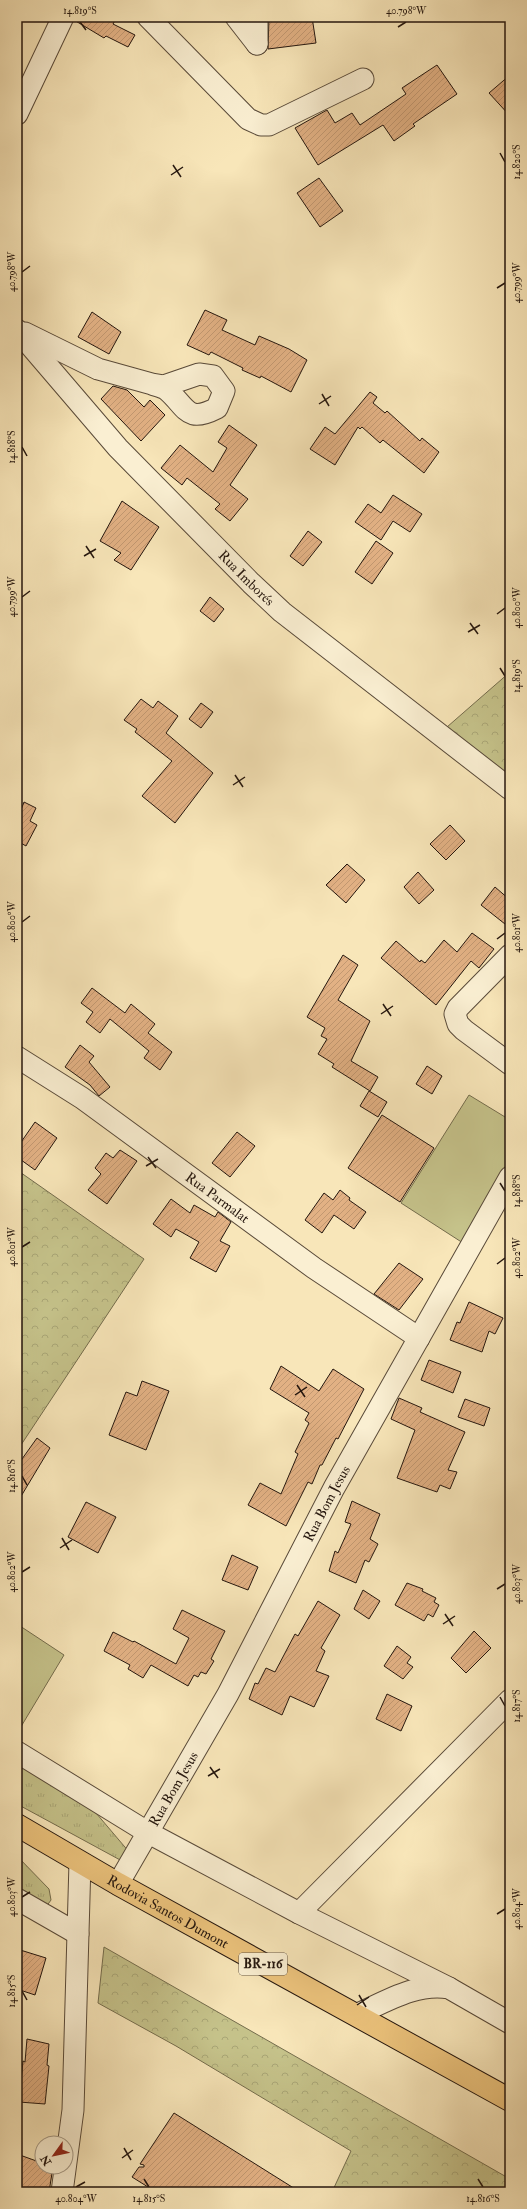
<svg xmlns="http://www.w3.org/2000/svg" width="527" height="2209" font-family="'IM FELL Double Pica',serif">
<defs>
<pattern id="grass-tufts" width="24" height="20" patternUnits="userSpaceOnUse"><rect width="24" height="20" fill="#c5c28a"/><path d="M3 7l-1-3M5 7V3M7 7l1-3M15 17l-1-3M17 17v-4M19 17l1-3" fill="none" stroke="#a9a676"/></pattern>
<pattern id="forest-crowns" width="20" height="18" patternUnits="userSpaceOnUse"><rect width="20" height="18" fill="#c5c28a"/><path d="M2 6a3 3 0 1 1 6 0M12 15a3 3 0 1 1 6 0" fill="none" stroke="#a9a676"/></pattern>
<pattern id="building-hatch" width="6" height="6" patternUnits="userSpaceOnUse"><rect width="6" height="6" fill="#e2b184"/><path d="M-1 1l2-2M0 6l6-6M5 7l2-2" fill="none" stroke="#c29871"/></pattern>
</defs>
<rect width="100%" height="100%" fill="#f8e6b9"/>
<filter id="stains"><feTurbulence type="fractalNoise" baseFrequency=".005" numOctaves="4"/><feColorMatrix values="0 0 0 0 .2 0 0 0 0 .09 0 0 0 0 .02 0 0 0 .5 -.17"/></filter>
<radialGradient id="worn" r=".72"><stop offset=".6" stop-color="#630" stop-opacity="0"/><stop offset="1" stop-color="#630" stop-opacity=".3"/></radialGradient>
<!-- grass -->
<path fill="url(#grass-tufts)" stroke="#746c4c" d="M17,1761L96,1813L130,1853L122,1861L17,1804Z
M17,1856L49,1889L51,1900L46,1907L17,1893Z"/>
<!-- forest -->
<path fill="url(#forest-crowns)" stroke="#746c4c" d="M510,672V778L447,727Z
M17,1170L144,1259L17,1451Z
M104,1947L510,2179V2192H332L351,2151L176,2046L98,2003Z"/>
<!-- park -->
<path fill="#c5c28a" stroke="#746c4c" d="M469,1095L510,1120V1168L463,1243L401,1203Z
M17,1624L64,1655L19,1730L17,1729Z"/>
<!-- building -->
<path fill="url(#building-hatch)" stroke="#24160e" d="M75,17H117L113,24L135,35L128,47L106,36L104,38L74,20Z
M269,17H312L316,43L268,49Z
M437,65L457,94L413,124L415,126L394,141L383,125L318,165L295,128L327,110L335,123L352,113L360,125L406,94L402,88Z
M510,75V116L489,93Z
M319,178L343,211L320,227L297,193Z
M205,310L227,320L222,330L255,345L259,336L289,349L307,360L291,392L261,376L260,378L242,370L243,368L211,352L209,355L187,345Z
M92,312L121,332L109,354L78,337Z
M113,386L127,390L144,407L150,400L165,415L141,441L101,399Z
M370,392L377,397L373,403L385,413L387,411L420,441L422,438L439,452L424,473L383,440L380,443L362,427L360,429L358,427L335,465L310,449L325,427L335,434Z
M229,425L257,445L230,485L248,499L230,521L215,509L220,504L187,478L182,485L161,468L180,445L213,472L227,448L218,442Z
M393,495L422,514L410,532L393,521L381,540L355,522L368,504L381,513Z
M122,501L159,527L131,570L114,560L121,553L100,541Z
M308,531L322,542L303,566L290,556Z
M376,541L393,553L372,584L355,572Z
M210,597L224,609L214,622L200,611Z
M141,699L153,708L158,701L178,716L166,733L213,773L175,823L142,796L172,761L135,732L137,729L124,720Z
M201,703L213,712L201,728L189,719Z
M24,802L36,808L30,821L37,825L26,846L19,842L17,846V814L19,815Z
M450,825L465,841L446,860L430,844Z
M347,864L365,880L346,903L326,885Z
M418,872L434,890L419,904L404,887Z
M495,887L510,900V928L481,905Z
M472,933L494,949L479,968L471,961L436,1005L381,958L396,941L420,962L421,960L425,963L444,940L457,952Z
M343,955L358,965L338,1000L370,1021L351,1061L378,1077L370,1091L332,1067L334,1064L318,1054L327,1039L321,1036L325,1028L307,1017Z
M92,988L125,1013L131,1004L155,1024L148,1033L172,1052L160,1070L144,1058L149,1051L110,1019L100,1033L86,1022L93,1012L81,1003Z
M80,1045L94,1056L89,1062L110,1087L99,1096L90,1085L65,1067Z
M427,1066L442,1076L432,1094L416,1084Z
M369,1091L387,1102L378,1117L360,1106Z
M382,1115L434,1148L400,1202L348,1168Z
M35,1122L57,1138L35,1170L17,1157V1148Z
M237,1132L255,1146L230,1177L212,1163Z
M120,1150L137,1161L107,1204L88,1190L101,1174L95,1168L106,1153L113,1158Z
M340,1190L350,1198L349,1200L366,1212L354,1229L334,1215L322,1233L305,1220L324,1193L333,1200Z
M171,1199L190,1213L194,1205L215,1217L218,1212L231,1222L220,1241L230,1246L216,1272L190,1258L199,1242L176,1229L171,1237L153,1224Z
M399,1263L423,1279L399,1310L374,1294Z
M469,1302L503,1318L495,1334L489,1331L482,1352L450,1340L457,1322L460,1323Z
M429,1360L461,1372L453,1393L421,1380Z
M281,1366L319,1391L333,1369L364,1389L338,1439L336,1438L322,1465H320L312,1484L308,1482L286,1526L248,1505L260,1483L281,1494L298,1454L295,1452L309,1423L305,1420L309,1413L270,1389Z
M142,1381L169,1391L146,1450L109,1435L126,1392L137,1396Z
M399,1398L422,1408L420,1412L465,1432L448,1470L457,1472L450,1489L440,1485L437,1492L397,1478L415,1430L391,1419Z
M465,1399L490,1408L484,1426L458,1417Z
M37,1438L50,1448L17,1503V1466Z
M352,1501L380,1514L370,1539L378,1544L369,1562L365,1560L356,1583L329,1571L335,1551L338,1553L351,1524L345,1522Z
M86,1502L116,1517L98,1553L68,1537Z
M232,1555L258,1567L248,1590L222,1580Z
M407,1583L423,1589L422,1591L436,1598L434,1602L439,1605L433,1617L428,1614L424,1621L395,1605Z
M363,1590L380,1601L369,1619L354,1609Z
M318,1601L340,1615L321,1648L325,1651L316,1671L329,1676L314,1707L290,1696L282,1715L249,1699L255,1683L258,1684L266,1668L275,1672L295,1634L298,1636Z
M182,1610L225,1631L211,1659L214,1661L206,1674L201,1672L198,1677L194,1675L188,1686L151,1665L143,1678L128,1669L130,1665L104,1651L113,1632L133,1642L134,1641L176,1664L189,1638L173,1629Z
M474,1631L491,1648L466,1673L451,1658Z
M397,1646L411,1657L407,1663L413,1667L403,1679L384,1666Z
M387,1694L412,1706L401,1731L376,1719Z
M17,1949L46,1958L35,1995L17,1989L21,1975L17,1973Z
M27,2039L49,2044L47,2065L49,2066L45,2104L19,2102L23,2061L25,2062Z
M174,2113L300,2192H156L132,2177L139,2167H144V2165L140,2164Z
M17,2154L42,2163V2167H53L49,2192H17Z"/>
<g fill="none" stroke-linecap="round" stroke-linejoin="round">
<defs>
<g id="minor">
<path d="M148,17L248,119L261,125H269L363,79"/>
<path d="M236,17L257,44"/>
<path d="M257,44V17"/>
<path d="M17,114L63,17"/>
<path id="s1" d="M17,330L118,448L251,583L282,612L510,789"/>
<path d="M25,333L98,369L152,384L164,386L199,374L213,376L224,391L217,408C186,424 187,407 167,390C163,387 157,386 152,384"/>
<path d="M510,955L458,1008L455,1014L458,1024L464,1030L510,1064"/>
<path id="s2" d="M17,1057L82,1098L314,1268L419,1338"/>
<path d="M17,1752L147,1832L299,1913L449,1988"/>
<path id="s3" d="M118,1884L228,1694L334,1488L510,1177"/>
<path d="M17,1899L78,1934"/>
<path d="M299,1913L510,1700"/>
<path d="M356,2015C385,2002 417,1982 449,1988L510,2023"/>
<path d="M62,2192L73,2110L80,1862"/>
</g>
<g id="trunk">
<path id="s4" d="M17,1825L118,1884L510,2100"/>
</g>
</defs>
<!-- minor casing -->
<use href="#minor" stroke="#594a39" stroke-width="23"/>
<!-- trunk casing -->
<use href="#trunk" stroke="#24160e" stroke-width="24"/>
<!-- minor -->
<use href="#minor" stroke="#faefd2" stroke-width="21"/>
<!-- trunk -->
<use href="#trunk" stroke="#ecc37c" stroke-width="22"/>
</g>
<!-- ticks -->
<path fill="none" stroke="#24160e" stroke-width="1.5" d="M80,22L86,30M398,27L406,22M500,153L505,162M173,165L181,177M171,175L183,167M22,272L30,266M497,288L505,283M322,394L329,406M319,404L331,396M22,447L27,456M86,546L94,558M84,556L96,549M22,597L30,591M497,614L505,608M470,623L478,634M468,632L480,625M500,668L505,676M235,775L243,787M233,785L245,777M22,922L30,916M497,939L505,933M383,1004L391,1016M381,1014L393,1006M148,1157L156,1168M146,1166L158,1159M500,1183L505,1191M22,1247L30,1242M497,1264L505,1258M297,1385L305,1397M295,1395L307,1387M22,1476L27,1485M62,1538L69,1550M60,1548L72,1540M22,1572L30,1567M497,1589L505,1584M445,1614L453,1626M443,1624L455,1616M500,1697L505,1706M210,1767L218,1778M208,1776L220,1769M22,1897L30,1892M497,1914L505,1909M22,1991L27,2000M359,1995L366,2007M357,2005L369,1997M124,2148L131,2160M122,2158L133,2150M144,2179L149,2187M478,2179L483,2187M76,2187L85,2182"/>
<g text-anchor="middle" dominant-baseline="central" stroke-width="3.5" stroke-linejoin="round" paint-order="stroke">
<!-- shield labels -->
<rect fill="#faefd2" stroke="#645749" stroke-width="1" x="239" y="1953" width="48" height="22" rx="3"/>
<g font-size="13" font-weight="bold" fill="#24160e">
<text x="263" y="1964">BR-116</text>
</g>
<!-- street labels -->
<g font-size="14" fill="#24160e" stroke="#faefd2">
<text stroke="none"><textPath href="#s1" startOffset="338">Rua Imborés</textPath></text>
<text stroke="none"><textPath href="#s2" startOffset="245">Rua Parmalat</textPath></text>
<text stroke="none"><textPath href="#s3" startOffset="434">Rua Bom Jesus</textPath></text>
<text stroke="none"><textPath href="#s3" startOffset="110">Rua Bom Jesus</textPath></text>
<text stroke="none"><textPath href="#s4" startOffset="174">Rodovia Santos Dumont</textPath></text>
</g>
</g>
<!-- margin -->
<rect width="527" height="2209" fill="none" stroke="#f8e6b9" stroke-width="44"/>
<!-- north arrow -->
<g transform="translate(54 2155) rotate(237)"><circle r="19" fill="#faefd2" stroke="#a49884"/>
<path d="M0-3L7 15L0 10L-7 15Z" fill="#8f2418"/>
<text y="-6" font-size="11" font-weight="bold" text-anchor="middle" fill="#24160e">N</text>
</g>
<rect x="22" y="22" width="483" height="2165" fill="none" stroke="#24160e" stroke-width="1.5"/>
<g font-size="10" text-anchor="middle" fill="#24160e">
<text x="80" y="14">14.819°S</text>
<text x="406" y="14">40.798°W</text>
<text transform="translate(516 162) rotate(-90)" y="4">14.820°S</text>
<text transform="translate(11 272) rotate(-90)" y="4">40.798°W</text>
<text transform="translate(516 283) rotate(-90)" y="4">40.799°W</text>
<text transform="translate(11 447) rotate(-90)" y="4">14.818°S</text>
<text transform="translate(11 597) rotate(-90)" y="4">40.799°W</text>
<text transform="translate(516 608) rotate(-90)" y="4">40.800°W</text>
<text transform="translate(516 676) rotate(-90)" y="4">14.819°S</text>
<text transform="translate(11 922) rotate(-90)" y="4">40.800°W</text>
<text transform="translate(516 933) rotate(-90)" y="4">40.801°W</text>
<text transform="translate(516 1191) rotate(-90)" y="4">14.818°S</text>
<text transform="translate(11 1247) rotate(-90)" y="4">40.801°W</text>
<text transform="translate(516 1258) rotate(-90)" y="4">40.802°W</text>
<text transform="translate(11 1476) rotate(-90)" y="4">14.816°S</text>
<text transform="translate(11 1572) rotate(-90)" y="4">40.802°W</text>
<text transform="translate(516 1584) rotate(-90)" y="4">40.803°W</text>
<text transform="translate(516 1706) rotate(-90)" y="4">14.817°S</text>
<text transform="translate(11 1897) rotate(-90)" y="4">40.803°W</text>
<text transform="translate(516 1909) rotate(-90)" y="4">40.804°W</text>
<text transform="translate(11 1991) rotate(-90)" y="4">14.815°S</text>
<text x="76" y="2202">40.804°W</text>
<text x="149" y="2202">14.815°S</text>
<text x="483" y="2202">14.816°S</text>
</g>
<rect width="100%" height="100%" filter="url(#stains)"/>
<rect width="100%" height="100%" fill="url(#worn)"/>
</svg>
